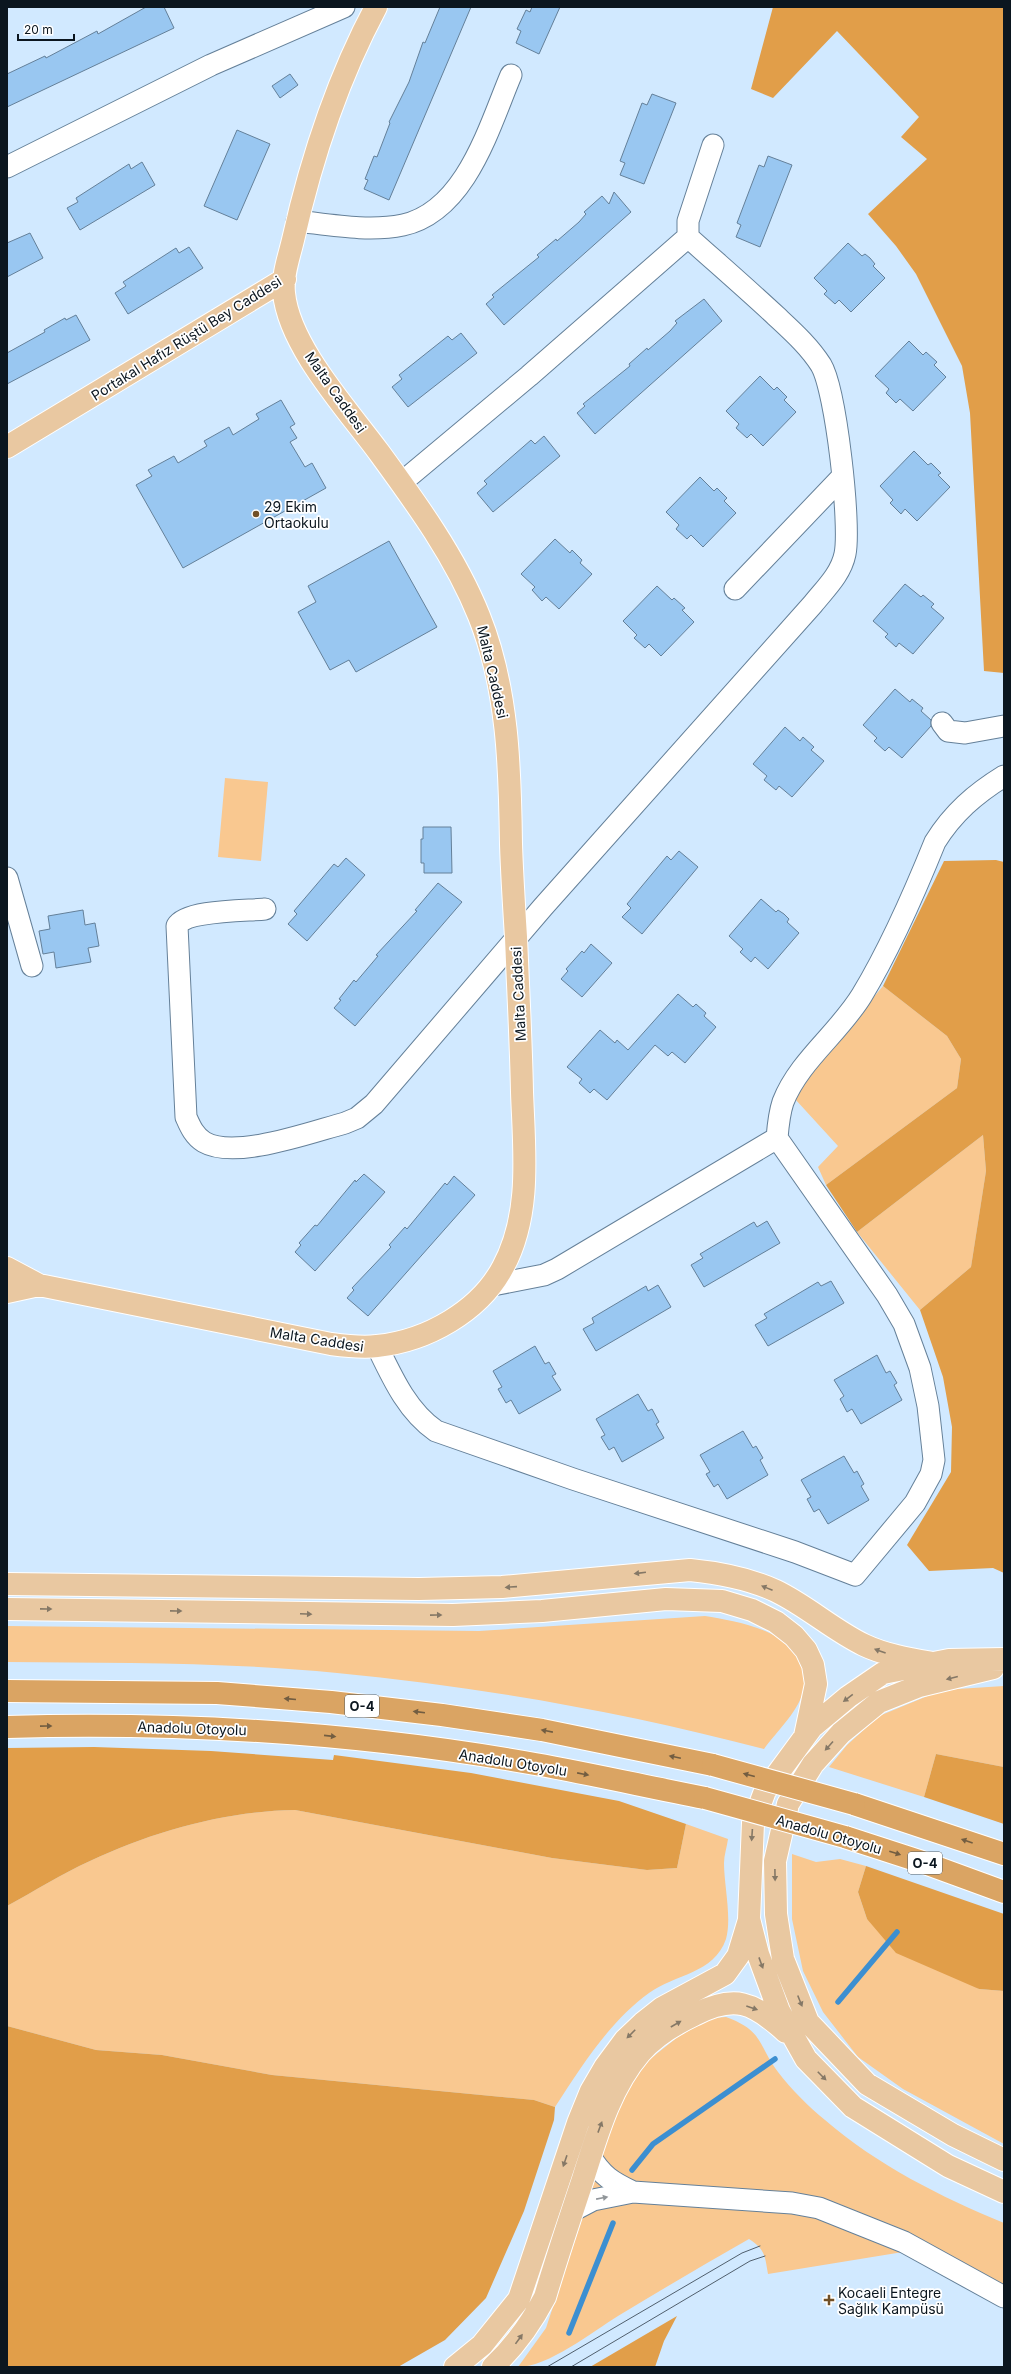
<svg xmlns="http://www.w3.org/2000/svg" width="1011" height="2374" font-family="Inter,sans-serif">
<rect width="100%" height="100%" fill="#d1e9ff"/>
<!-- green -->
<path fill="#f9c890" d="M225,778L268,782L261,861L218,857Z
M883,986L947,1036L961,1059L957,1088L826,1185L818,1167L838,1146L795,1099L796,1089Z
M983,1135L986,1171L971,1267L920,1310L857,1232Z
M705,1616C742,1622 813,1634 804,1688C800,1710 777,1731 764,1749C624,1712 481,1687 337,1673C228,1662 117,1663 7,1662V1626L479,1631Z
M1004,1686V1767L936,1754L924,1797L829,1767L847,1745L879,1716L942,1690Z
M295,1810L552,1858L647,1870L677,1868L686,1824L728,1839C727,1847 724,1855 724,1863C724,1885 732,1918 726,1939C714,1974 675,1974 649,1993C608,2023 582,2066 555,2107L534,2100L272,2075L162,2055L96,2050L7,2026V1906C35,1891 61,1874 90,1861C154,1831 225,1811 295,1810Z
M792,1854L816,1862L840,1859L866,1866L858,1892L867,1919L979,1989L1004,1991V2144L903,2089L858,2057L823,2012L803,1971L792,1919Z
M726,2017C764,2031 757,2044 778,2072C792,2090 808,2106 825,2120C877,2165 941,2197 1004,2223V2294L903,2252L768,2274C765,2256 765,2249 749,2239C705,2264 661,2290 618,2316C592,2332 548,2367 518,2367L546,2328L581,2222L597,2156L628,2087L650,2059L679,2036L712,2018Z"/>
<!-- forest -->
<path fill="#e19e49" d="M773,7H1004V673L984,671L970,413L962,366L916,274L896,246L868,214L927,159L901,137L919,117L837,31L773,98L751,89Z
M996,860L1004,862V1573L993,1568L929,1571L907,1545L951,1472L952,1427L943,1377L920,1310L971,1267L986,1171L983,1135L857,1232L826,1185L957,1088L961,1059L947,1036L883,986L944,861Z
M94,1747L211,1751L333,1760L334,1755L471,1773L619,1801L686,1824L677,1868L647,1870L552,1858L295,1810C225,1811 154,1831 90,1861C61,1874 35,1891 7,1906V1748Z
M936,1754L1004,1767V1824L924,1797Z
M866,1866L1004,1914V1991L979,1989L896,1953L867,1919L858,1892Z
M7,2026L96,2050L162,2055L272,2075L534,2100L555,2107L554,2120L524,2211L486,2298L445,2340L398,2367H7Z
M677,2316L664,2341L655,2367H590Z"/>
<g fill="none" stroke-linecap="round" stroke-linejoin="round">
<!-- stream -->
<path stroke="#3c8fd1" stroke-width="5.5" d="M838,2002L897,1932
M632,2170L653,2144L775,2059
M569,2333L613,2223"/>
</g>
<!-- building -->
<path fill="#99c7f1" stroke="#648099" d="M146,7H164L174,28L7,107V74L45,56L46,58L97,31L98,34Z
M440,7H471L389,200L364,189L368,180L365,179L374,156L377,157L390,123L389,122L409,82L423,42L425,43Z
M532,7H560L539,54L516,43L521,31L517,29L526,10L530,12Z
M290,74L298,85L280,98L272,86Z
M652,94L676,103L644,184L620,175L625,163L620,161L642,103L647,105Z
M237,130L270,144L237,220L204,206Z
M768,156L792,165L760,247L736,237L741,225L737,223L759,165L764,167Z
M142,162L155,185L80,230L67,208L78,202L76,198L129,164L131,169Z
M614,192L631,212L504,325L486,304L494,297L492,295L539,257L537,255L556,239L557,241L579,222L586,214L584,212L602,196L609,204Z
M30,233L43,258L7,277V243Z
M848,243L862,256L865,254L870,258L875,264L873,266L885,278L851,312L839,300L835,304L824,294L827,291L814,278Z
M189,247L203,268L128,314L115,293L126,286L123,282L176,248L179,253Z
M704,299L722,321L595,434L577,413L585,406L583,404L630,366L629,364L647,348L648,350L670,331L677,323L675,321Z
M76,315L90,340L7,384V353L45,332L44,330L65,318L66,320Z
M461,333L477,353L408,407L392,387L402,379L399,375L448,336L452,340Z
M909,341L923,355L926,352L937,362L934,365L946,377L913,411L900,399L896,403L886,393L889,389L875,376Z
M760,376L774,390L777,387L787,397L784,400L796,412L763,446L751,434L747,438L736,428L739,424L726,411Z
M281,400L295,424L290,427L297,438L290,442L305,467L312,463L326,488L183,568L136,485L152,476L148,470L174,456L178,463L207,446L204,441L229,427L233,435L259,419L256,414Z
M544,436L560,456L493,512L477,493L487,484L484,481L531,440L535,444Z
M914,451L928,465L931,463L941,473L938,475L950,487L917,521L905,509L901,514L890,503L893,500L880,486Z
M700,477L714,491L717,488L727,498L724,501L736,513L703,547L691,535L687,539L676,529L679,525L666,512Z
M555,539L570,553L572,550L582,560L580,563L592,574L559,609L546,597L542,601L532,590L535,587L521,574Z
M389,541L437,627L356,672L349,660L330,670L298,612L316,602L308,586Z
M905,584L921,597L923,595L934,604L931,607L944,618L913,654L899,643L896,647L885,637L888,634L873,621Z
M657,586L672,600L674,598L685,608L682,610L694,622L661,656L649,644L645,648L634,638L637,635L623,621Z
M895,689L910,702L912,699L923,708L921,711L931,720V726L902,758L889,747L885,751L874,741L877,738L863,725Z
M785,727L800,741L803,737L814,747L811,750L824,761L792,797L779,786L776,790L764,780L767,776L753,764Z
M423,827H451L452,873H424V863H421V839H423Z
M679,851L698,867L642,934L622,917L631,908L627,904L667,856L671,860Z
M346,858L365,875L307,941L288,924L297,914L294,911L334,864L338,867Z
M438,883L462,902L355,1026L334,1008L341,1000L339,999L354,980L356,982L378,956L376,955L417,911L415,910Z
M761,899L776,912L778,910L784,914L789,919L787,922L799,933L768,969L755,957L751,962L740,952L743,949L729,936Z
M83,910L85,925L95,923L99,946L88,948L91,962L56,968L54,952L43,954L39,931L50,929L48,916Z
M591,944L612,963L582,997L561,979L568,971L566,969L582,951L584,953Z
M678,994L693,1007L696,1004L706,1013L704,1016L716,1027L685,1063L672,1052L668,1056L655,1045L607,1100L594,1089L590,1093L579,1083L582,1079L567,1067L600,1030L615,1043L617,1040L628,1050Z
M364,1174L385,1192L315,1271L295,1252L301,1245L299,1243L315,1225L317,1226L355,1180L356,1182Z
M454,1176L475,1195L368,1316L347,1298L354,1290L352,1288L391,1247L389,1245L405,1227L407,1229L445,1183L447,1185Z
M767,1221L780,1243L704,1287L691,1265L703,1258L700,1254L754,1222L757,1227Z
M831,1281L844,1303L768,1346L755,1325L767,1318L764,1314L818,1282L821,1286Z
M658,1285L671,1307L596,1351L583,1329L594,1323L592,1318L646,1286L648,1291Z
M535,1346L545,1364L549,1362L556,1374L552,1376L561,1390L519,1414L511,1400L506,1403L498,1389L502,1387L493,1371Z
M877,1355L886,1373L890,1371L897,1383L894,1385L902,1400L861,1424L852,1409L847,1412L840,1399L844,1396L834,1380Z
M638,1394L648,1411L652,1409L659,1422L656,1424L664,1438L622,1462L614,1447L609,1450L601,1437L605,1435L596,1419Z
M743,1431L753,1448L756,1446L763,1458L760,1460L768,1475L727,1499L718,1484L714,1487L706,1474L710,1472L700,1455Z
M844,1456L854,1473L857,1471L864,1484L861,1486L869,1500L828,1524L819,1509L814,1512L807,1499L811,1497L801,1480Z"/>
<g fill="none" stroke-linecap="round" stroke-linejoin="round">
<defs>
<path id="minor" d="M7,167L211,65L344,7
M297,221C332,225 369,232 403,225C466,211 489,127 511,75
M401,483L529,376L688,237V221L713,145
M735,589L842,477
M942,723L948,731L965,733L1004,726
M7,878L32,966
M265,909C246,911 186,910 177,926L186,1117C190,1126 194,1136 204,1142C235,1160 311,1132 345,1123L357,1118L374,1104L543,907L813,604C825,589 841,574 845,554C851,525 836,390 821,365C809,346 792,331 776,316C747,289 717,263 688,237
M493,1285L544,1275L557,1269L777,1138
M377,1346C392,1377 407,1411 436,1431L573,1479L795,1552L855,1575L915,1503L931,1474L934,1460L928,1406L920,1368L904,1324L887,1295L777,1138C778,1126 779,1114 783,1102C799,1061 839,1033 862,995C891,947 914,894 935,842C953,813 975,794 1004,776
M590,2156C602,2176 612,2182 633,2192
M572,2211L593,2200L633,2192L792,2203L819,2208L904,2242L1004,2297"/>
<path id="major" d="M7,447L285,279
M7,1268L39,1285L331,1344C346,1346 362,1348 377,1346C427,1341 480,1311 503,1267C532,1214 524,1149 522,1092C521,1040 518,989 516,937C514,906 512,875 511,844C510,768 508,688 479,616C455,556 416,503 378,451C347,409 289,346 284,293C282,276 289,257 293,240C311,160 337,80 376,7
M7,1292L39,1285
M7,1584L419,1589L502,1587L690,1570C720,1573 748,1578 776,1591C807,1606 833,1630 864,1645C885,1655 909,1659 932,1663
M7,1609L453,1615L542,1611L666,1599L722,1601L752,1610L776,1622L794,1636L806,1650L813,1665L816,1684L805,1736
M1004,1659L949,1660L883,1673L848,1697L812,1727L765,1791L753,1823L749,1919L758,1954L779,2011L806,2059L853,2107L948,2166L1004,2192
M993,1668L919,1686L879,1702L841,1733L813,1764L788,1804L775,1861L776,1914L783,1959L808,2022L867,2084L953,2135L1004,2160
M455,2367L482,2345L519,2299L578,2123L591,2091L605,2067L625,2040L643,2023L662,2008L725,1974L738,1956L749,1920
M493,2367C515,2346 531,2324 545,2297C557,2257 570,2218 583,2179C597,2135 610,2088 640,2053C655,2036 675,2024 694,2015C735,1994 753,2002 786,2032"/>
<path id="highway" d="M7,1691L217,1693L331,1702L442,1715L542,1730L713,1765
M7,1727C183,1722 361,1733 535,1764C592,1774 648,1787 705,1798
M854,1804L1004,1854
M845,1837L922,1862L1004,1892"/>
</defs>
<!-- minor casing -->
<use href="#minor" stroke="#658099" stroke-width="23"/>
<!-- major casing -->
<use href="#major" stroke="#fff" stroke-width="24"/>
<!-- highway casing -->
<use href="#highway" stroke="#fff" stroke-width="24"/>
<!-- minor -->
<use href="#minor" stroke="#fff" stroke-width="21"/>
<!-- major -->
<use href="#major" stroke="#e9c8a1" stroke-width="22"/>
<!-- highway -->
<use href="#highway" stroke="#daa463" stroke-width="22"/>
<!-- tram -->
<path stroke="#505f6d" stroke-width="1" d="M547,2367L742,2253L760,2246
M571,2367L750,2261L765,2256"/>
<defs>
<path id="highway-bridge" d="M713,1765L854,1804
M705,1798L845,1837"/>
</defs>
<!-- highway-bridge casing -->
<use href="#highway-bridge" stroke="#fff" stroke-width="24" stroke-linecap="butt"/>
<!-- highway-bridge -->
<use href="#highway-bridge" stroke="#daa463" stroke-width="22"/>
</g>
<!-- one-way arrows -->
<defs><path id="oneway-solid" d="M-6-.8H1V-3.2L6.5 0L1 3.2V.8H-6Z"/></defs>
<g fill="#857866">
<use href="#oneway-solid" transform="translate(640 1573) rotate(173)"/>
<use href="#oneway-solid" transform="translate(511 1587) rotate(176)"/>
<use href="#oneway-solid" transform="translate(767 1588) rotate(-158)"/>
<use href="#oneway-solid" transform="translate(46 1609) rotate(1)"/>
<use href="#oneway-solid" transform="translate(176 1611) rotate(1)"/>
<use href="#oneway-solid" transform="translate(306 1614) rotate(2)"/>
<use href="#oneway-solid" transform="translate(436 1615) rotate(-1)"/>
<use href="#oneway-solid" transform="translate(880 1651) rotate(-160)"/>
<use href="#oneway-solid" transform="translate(952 1678) rotate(166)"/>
<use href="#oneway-solid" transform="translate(848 1698) rotate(143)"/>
<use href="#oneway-solid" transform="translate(829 1746) rotate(132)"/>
<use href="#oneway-solid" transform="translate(752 1835) rotate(94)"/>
<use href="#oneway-solid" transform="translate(775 1875) rotate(89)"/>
<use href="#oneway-solid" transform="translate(761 1963) rotate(70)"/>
<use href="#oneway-solid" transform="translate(800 2001) rotate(68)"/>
<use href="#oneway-solid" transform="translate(752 2008) rotate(19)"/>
<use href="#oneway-solid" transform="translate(676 2024) rotate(-30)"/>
<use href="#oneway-solid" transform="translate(631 2034) rotate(135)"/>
<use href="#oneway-solid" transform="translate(822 2076) rotate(45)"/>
<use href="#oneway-solid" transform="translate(600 2127) rotate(-70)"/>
<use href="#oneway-solid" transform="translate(565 2161) rotate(109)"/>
<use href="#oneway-solid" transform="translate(519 2339) rotate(-54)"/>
</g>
<g fill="#725d41">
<use href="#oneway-solid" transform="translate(290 1699) rotate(-175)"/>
<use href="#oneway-solid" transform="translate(419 1712) rotate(-173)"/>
<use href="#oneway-solid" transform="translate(46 1726) rotate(-1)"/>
<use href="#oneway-solid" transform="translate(547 1731) rotate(-169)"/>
<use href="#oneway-solid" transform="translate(330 1736) rotate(6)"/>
<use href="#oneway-solid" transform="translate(675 1757) rotate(-168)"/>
<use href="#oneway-solid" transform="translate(583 1774) rotate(11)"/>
<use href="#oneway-solid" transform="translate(749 1775) rotate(-165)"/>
<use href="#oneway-solid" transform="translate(967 1841) rotate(-161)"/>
<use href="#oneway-solid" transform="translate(895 1853) rotate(18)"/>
</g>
<use fill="#91969a" href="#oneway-solid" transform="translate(602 2198) rotate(-11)"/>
<!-- markers -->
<g fill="#715027" stroke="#fff" stroke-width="1.5">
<circle cx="256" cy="514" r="4"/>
<path d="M827 2294h4v4h4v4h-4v4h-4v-4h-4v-4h4z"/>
</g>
<g text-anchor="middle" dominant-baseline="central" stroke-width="3.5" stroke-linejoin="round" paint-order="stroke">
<!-- shield labels -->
<g fill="#fff" stroke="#545c62" stroke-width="1">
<rect x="345" y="1695" width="34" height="22" rx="3"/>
<rect x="908" y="1852" width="34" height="22" rx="3"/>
</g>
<g font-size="13" font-weight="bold" fill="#0b161f">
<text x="362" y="1706">O-4</text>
<text x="925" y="1863">O-4</text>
</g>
<!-- street labels -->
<g font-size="14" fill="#0b161f" stroke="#fff">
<text transform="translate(186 338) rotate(-32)">Portakal Hafız Rüştü Bey Caddesi</text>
<text transform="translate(336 392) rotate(55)">Malta Caddesi</text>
<text transform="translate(493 672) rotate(77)">Malta Caddesi</text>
<text transform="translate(518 994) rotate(-93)">Malta Caddesi</text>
<text transform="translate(317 1339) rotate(9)">Malta Caddesi</text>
<text transform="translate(192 1728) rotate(2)">Anadolu Otoyolu</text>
<text transform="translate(513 1762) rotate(9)">Anadolu Otoyolu</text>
<text transform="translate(829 1834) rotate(16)">Anadolu Otoyolu</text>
</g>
<!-- poi labels -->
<g font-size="14" fill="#0b161f" stroke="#fff" text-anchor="start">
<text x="264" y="506">29 Ekim<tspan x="264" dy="16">Ortaokulu</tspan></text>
<text x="838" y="2292">Kocaeli Entegre<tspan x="838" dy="16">Sağlık Kampüsü</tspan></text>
</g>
</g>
<!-- border -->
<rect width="1011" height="2374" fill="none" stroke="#0b161f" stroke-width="16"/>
<!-- scale -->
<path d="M18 34v6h56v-6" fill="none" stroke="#0b161f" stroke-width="2"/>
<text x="24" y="34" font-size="12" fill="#0b161f" stroke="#ffffff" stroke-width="3" paint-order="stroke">20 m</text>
</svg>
